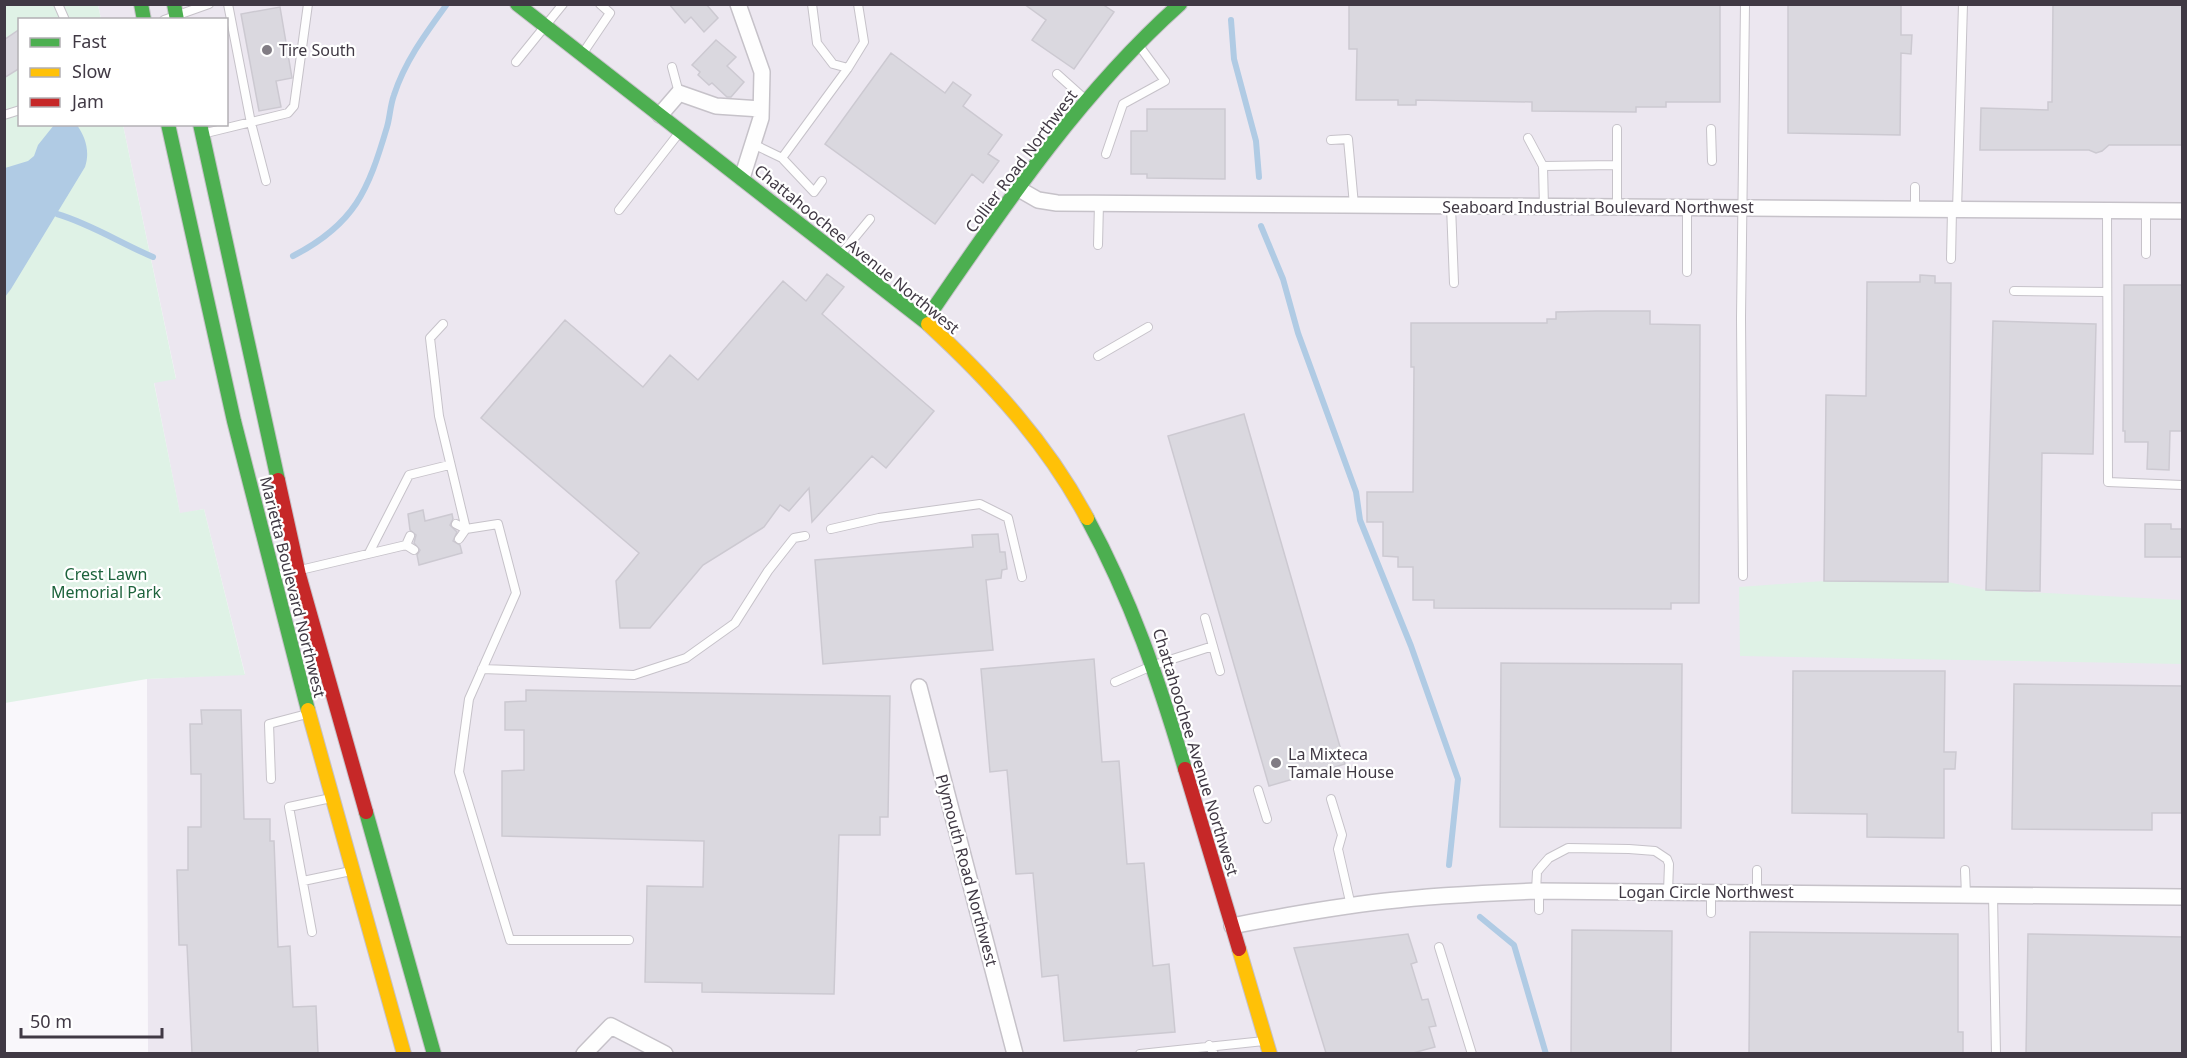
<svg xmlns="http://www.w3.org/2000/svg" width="2187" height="1058" font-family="'Noto Sans',sans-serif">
<rect width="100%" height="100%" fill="#f9f7fb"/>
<!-- built -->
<path fill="#ece7f0" d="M98,5H2182V1053H148L147,679L245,674L204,509L180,514L154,382L176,378L123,125L226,124V20L101,19Z"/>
<!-- green -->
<path fill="#dff2e6" d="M5,5H98L101,19L20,20V124L123,125L176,379L154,383L180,513L204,509L245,675L147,679L5,703Z
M1824,581L1948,582L1986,590L2182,600V664L1740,656L1739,587Z"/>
<!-- water -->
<path fill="#b0cbe4" d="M54,125H77C86,138 90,152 85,167L11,289L5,297V168L28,161L34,156L38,145Z"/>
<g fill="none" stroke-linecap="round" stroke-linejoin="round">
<!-- stream -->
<path stroke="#b0cbe4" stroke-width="6" d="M1231,20L1234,59L1256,141L1259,177
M57,214C91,224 120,243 153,257
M1261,226L1283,279L1298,333L1356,492L1360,520L1411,646L1458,779L1449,865
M293,256C355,224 368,191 387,127C390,117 390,106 394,95C405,61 426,33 447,4
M1480,917L1514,945L1546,1054"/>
</g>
<!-- building -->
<path fill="#dad8df" stroke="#ccc9d1" stroke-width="1.5" d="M669,4H706L718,18L704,32L691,17L685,23Z
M1024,4H1102L1114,12L1074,69L1032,40L1046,20Z
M1349,4H1720V102H1666V107H1636V112L1532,111V102L1416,100V105H1398V100H1356L1357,49H1349Z
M1788,4H1901V35H1912L1911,54L1901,53L1900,135L1788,133Z
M2053,4H2182V145H2109L2102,151L2096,153L2089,150H1980L1981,108L2048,110V102H2052Z
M280,7L292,78L276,81L281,107L259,111L241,14Z
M20,29V68L4,78V40Z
M716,40L736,57L727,66L744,82L731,97H727L712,83L709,85L698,75L700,72L692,65Z
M891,53L945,93L953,82L971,95L963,106L1002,135L988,154L999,161L983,183L972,174L935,224L825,144Z
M1147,109H1225V179L1147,178V174H1131V131H1147Z
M827,274L844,287L822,314L934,411L886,468L872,456L812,522L809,488L789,511L780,505L764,527L703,565L650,628H620L616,581L639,553L481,418L565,320L643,387L670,355L698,380L783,281L806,301Z
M1920,275L1935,276V283H1951L1948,582L1824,581L1826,395L1866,396L1867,282H1920Z
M2124,285H2182V431H2170L2169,470L2147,469L2148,442H2125V431H2123Z
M1596,311H1650V324L1700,325L1699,603H1671V609L1434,608V600H1413V567H1398V557L1383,556V522H1367V492H1413L1414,367H1411V323H1547V319H1556V312Z
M1993,321L2096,324L2093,454L2042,453L2040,591L1986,590Z
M1244,414L1345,764L1269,786L1168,436Z
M423,510L425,521L452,514L453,519L450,525L457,532L453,541L460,545L462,553L419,565L417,555L420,550L414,543L416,535L410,530L408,514Z
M2145,524H2171V529H2182V557H2145Z
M998,534L1000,552H1005L1007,569L1002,570L1001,578L986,580L993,650L823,664L815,560L973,547L972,535Z
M1094,659L1102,762L1119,761L1127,864L1144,863L1153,966L1169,964L1175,1032L1064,1041L1058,975L1042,977L1033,873L1016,874L1007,770L990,772L981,669Z
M1501,663L1682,664L1681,828L1500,827Z
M1793,671H1945L1944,752H1956L1955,769H1944V838L1867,837V814L1792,813Z
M2014,684L2182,686V813H2152V830L2012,829Z
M526,690L890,696L888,817H880V835H839L834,994L702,992V983L645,982L647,886L703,887L704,841L502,836V771L524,770V730H505V702L526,701Z
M201,710H241L244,819H270V841H274L278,947L290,946L293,1007L316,1006L318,1053H192L187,945H179L177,870H188V827H201V774H191L190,724H202Z
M1572,930L1672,931L1671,1053H1571Z
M1750,932L1958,934V1032H1963V1053H1749Z
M1408,934L1417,962L1411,964L1422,1000L1428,999L1436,1026L1429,1027L1435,1047L1413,1053H1326L1294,948Z
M2028,934L2182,937V1053H2026Z"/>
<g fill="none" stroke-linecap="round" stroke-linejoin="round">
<defs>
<path id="lane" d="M58,4L65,20
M228,4L251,123L266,181
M812,4L817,43L833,64L848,68
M164,20L209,4
M583,53L610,13L600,4
M516,62L563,4
M672,67L679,93
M1057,74L1086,100
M4,115L20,110
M1711,129L1712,161
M202,134L288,113L294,106L308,4
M1528,138L1543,166L1544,207
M1331,140L1348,139L1354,205
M753,144L782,158L848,68L864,42L858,4
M1106,154L1123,104L1165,81L1140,47
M782,158L814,192L822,181
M1617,165V207
M1543,166L1617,165V129
M1915,187V210
M1451,206L1454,283
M619,210L679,133
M1957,210L1963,4
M2107,211L2108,482L2182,485
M2146,211V254
M1098,245L1099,203
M842,253L870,219
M1951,259L1952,210
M1687,272V208
M2014,291L2107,292
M443,324L430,338L439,416L466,529
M1098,356L1148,327
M456,524L466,529L498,524L516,593L469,699L459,772L510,940H629
M831,529L879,518L980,504L1008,518L1022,577
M459,539L466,529
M406,545L410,536
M369,553L409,475L449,465
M275,576L406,545L414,550
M1743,576L1741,318L1745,4
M1205,618L1220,671
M482,669L634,675L686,658L735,623L768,571L794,538L805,536
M1115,682L1154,665L1213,646
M271,779L269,724L307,714
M1258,790L1267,819
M1331,799L1342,835L1338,849L1351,906
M1757,870V893
M1965,870L1966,895
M303,881L351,871
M1536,891L1537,872L1541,867L1549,858L1568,848L1629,849L1655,851L1667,859L1669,864L1668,892
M1711,892V913
M1993,895L1996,1054
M1539,910V891
M312,932L289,807L331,798
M1439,947L1472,1054
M1209,1045L1214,1054
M1140,1054L1264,1041"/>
<path id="street" d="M738,4L762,72L761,118L742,178
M660,115L679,93L716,106L761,109
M1017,188L1038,200L1057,203L2182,211
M919,687L1015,1054
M1232,926C1283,916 1334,907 1386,901C1436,895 1486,893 1536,891L2182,897
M584,1054L611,1026L665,1054"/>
<path id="fast" d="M141,4L144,20
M174,4L177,20
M517,4L928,324
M168,124L234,421L308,710
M200,124L278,480
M925,321C1002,209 1078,95 1180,4
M1087,518C1131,599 1159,681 1185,769
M366,812L434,1054"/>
<path id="slow" d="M928,324C990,381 1047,443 1087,518
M308,710L404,1054
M1239,949L1270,1054"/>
<path id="jam" d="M278,480L299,575L366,812
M1185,769L1239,949"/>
</defs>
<!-- lane casing -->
<use href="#lane" stroke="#c6c2c9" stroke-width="10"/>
<!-- street casing -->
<use href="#street" stroke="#c6c2c9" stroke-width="18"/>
<!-- fast casing -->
<use href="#fast" stroke="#c6c2c9" stroke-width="16"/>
<!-- slow casing -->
<use href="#slow" stroke="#c6c2c9" stroke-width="16"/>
<!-- jam casing -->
<use href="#jam" stroke="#c6c2c9" stroke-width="16"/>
<!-- lane -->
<use href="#lane" stroke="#fefefe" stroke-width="8"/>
<!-- street -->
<use href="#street" stroke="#fefefe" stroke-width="15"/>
<!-- fast -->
<use href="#fast" stroke="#4caf50" stroke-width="14"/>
<!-- slow -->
<use href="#slow" stroke="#ffc107" stroke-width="14"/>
<!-- jam -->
<use href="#jam" stroke="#c62828" stroke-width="14"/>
</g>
<!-- markers -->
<g fill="#817c84" stroke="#fff" stroke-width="2">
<circle cx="267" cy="50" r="6"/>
<circle cx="1276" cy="763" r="6"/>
</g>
<g text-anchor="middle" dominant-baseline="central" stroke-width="4.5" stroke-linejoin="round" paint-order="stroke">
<!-- poi labels -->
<g font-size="16" fill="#403944" stroke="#fff" text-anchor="start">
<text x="279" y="50">Tire South</text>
<text x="1288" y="754">La Mixteca<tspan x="1288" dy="18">Tamale House</tspan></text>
</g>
<!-- street labels -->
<g font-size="16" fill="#403944" stroke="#fff">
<text transform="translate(1021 161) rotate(-53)">Collier Road Northwest</text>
<text x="1598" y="207">Seaboard Industrial Boulevard Northwest</text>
<text transform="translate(857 249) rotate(39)">Chattahoochee Avenue Northwest</text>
<text transform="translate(293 587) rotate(76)">Marietta Boulevard Northwest</text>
<text transform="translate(1196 752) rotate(73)">Chattahoochee Avenue Northwest</text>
<text transform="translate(967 870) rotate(75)">Plymouth Road Northwest</text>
<text x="1706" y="892">Logan Circle Northwest</text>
</g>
<!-- park labels -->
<g font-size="16" fill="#1d633c" stroke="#fff">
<text x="106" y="574">Crest Lawn<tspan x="106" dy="18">Memorial Park</tspan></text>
</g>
</g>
<!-- border -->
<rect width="2187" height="1058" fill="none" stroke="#403944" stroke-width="12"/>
<!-- legend -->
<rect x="18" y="18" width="210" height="108" fill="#ffffff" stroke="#b3b0b4" stroke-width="1.5"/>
<rect x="30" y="38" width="30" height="9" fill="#4caf50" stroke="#b3b0b4" stroke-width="1.5"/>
<text x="72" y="48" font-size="18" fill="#403944">Fast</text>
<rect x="30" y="68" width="30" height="9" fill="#ffc107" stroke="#b3b0b4" stroke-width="1.5"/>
<text x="72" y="78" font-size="18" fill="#403944">Slow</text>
<rect x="30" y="98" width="30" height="9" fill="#c62828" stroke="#b3b0b4" stroke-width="1.5"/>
<text x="72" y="108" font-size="18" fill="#403944">Jam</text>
<!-- scale -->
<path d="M21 1028v9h141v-9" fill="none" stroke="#403944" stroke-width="3"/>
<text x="30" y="1028" font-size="18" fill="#403944" stroke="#ffffff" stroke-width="4.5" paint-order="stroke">50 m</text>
</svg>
